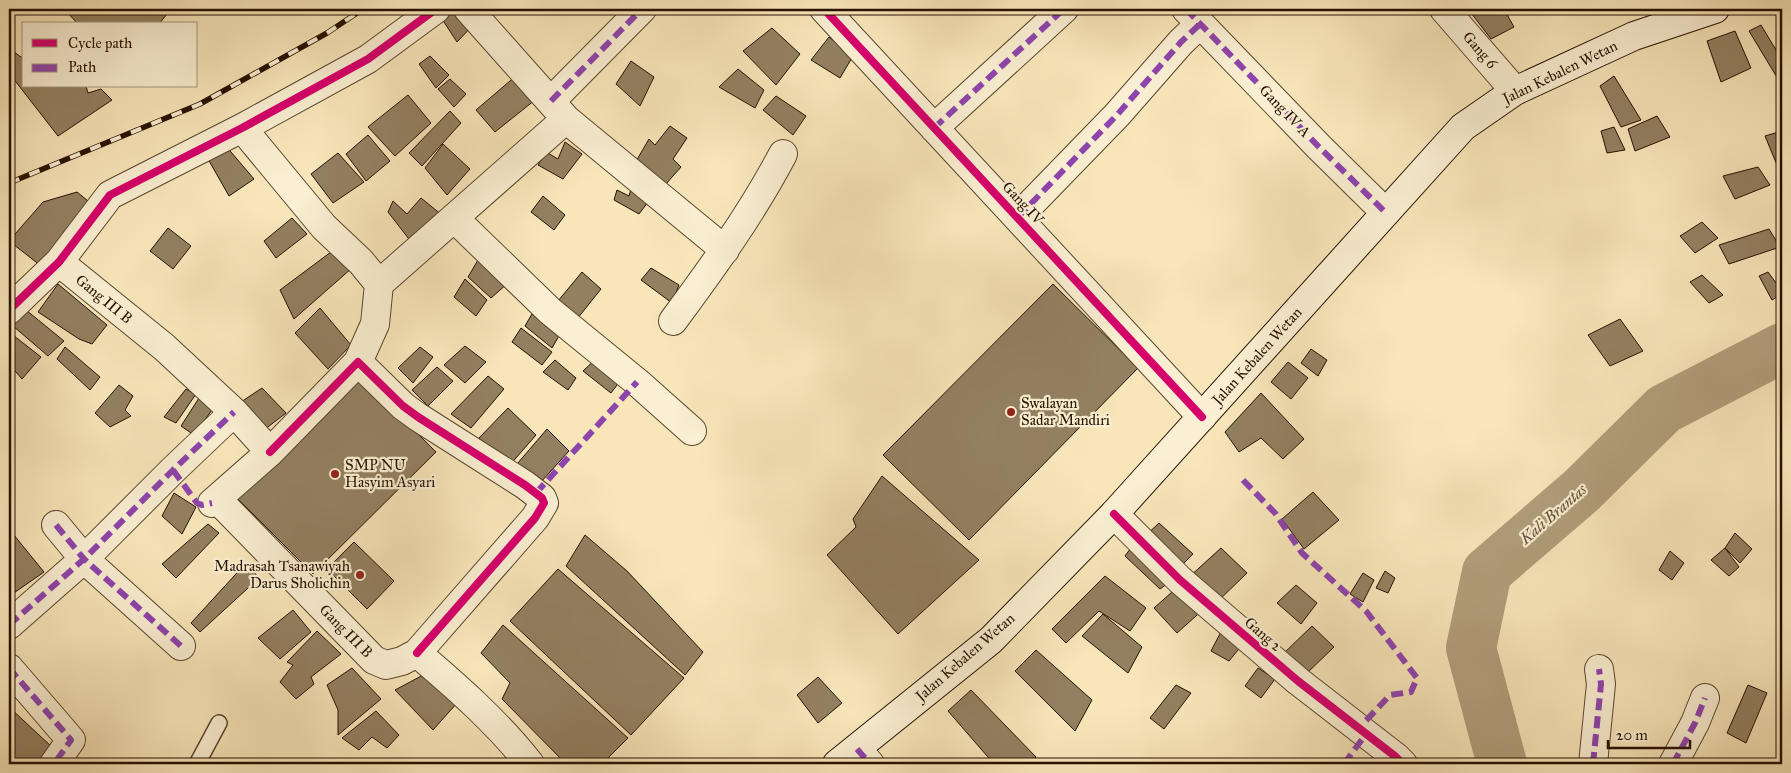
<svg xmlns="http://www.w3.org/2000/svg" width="1791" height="773" font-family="'IM FELL Great Primer',serif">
<rect width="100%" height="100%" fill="#f8e6ba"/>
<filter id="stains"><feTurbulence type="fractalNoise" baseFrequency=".004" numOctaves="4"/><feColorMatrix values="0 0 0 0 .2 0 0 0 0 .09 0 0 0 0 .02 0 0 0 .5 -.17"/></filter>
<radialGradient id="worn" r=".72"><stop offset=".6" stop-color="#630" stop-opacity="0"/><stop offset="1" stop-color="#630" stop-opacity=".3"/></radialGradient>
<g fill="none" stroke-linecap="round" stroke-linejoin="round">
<!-- river -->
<path stroke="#b19e7b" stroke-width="50" d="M1502,764L1471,648L1487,572L1581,491L1664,409L1782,348"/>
</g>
<!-- building -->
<path fill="#938061" stroke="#261100" d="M64,9H171L159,24H78Z
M1468,9H1504L1514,27L1491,39Z
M458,10L474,24L457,42L442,19Z
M1761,25L1782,60L1781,84L1749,31Z
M772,28L800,54L776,85L743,51Z
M1735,31L1751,68L1721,82L1707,41Z
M829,37L853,56L840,78L811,60Z
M14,52L24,59V86H86L88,93L101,89L112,100L58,136L9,73V57Z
M430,56L449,75L436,88L419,64Z
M631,61L654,77L640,106L616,84Z
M738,69L764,90L755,108L719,87Z
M517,75L540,96L495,132L476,110Z
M1614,76L1641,120L1621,127L1600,86Z
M450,79L466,94L454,107L438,89Z
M408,95L431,123L395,156L368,127Z
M776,96L806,116L793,135L763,110Z
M450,111L461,123L422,166L409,153Z
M1657,116L1670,137L1635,151L1628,129Z
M670,126L687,138L673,159L681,167L665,185L635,163L649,139L655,145Z
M1614,127L1625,150L1607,153L1601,131Z
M1782,131V163L1777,165L1765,136Z
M368,135L390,161L366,181L346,154Z
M565,142L582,154L563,179L538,165L546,152L558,159Z
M443,144L470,169L447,195L425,168Z
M225,145L254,179L229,196L208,159Z
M338,153L364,182L333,203L311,174Z
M1758,167L1770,185L1735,199L1723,176Z
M632,185L651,198L639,214L614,200L617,190L629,196Z
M77,192L93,205L45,269L9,241L43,202Z
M543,196L565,215L554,230L531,212Z
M421,198L442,215L412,243L388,212L393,201L407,214Z
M292,218L307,234L276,258L264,241Z
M1702,222L1718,238L1695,253L1680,236Z
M168,228L191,246L173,269L150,251Z
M1769,229L1780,247L1729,264L1719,245Z
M335,249L352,268L294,319L280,290Z
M478,260L508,283L491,298L468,277Z
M651,268L679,285L672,303L641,280Z
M582,272L601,289L577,319L558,301Z
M1768,272L1782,291V294L1772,300L1759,276Z
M1702,275L1723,295L1709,303L1690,282Z
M465,279L487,300L476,316L454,297Z
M58,284L107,325L92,344L79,339L38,312Z
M1053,284L1138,368L969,540L883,455Z
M536,307L564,327L552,348L525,326Z
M320,308L351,345L328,369L295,333Z
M26,310L64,341L48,356L13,326Z
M1620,319L1643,351L1610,366L1588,335Z
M521,328L552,352L542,365L512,342Z
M9,332L41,357L22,379L9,364Z
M465,346L486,362L465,383L444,365Z
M65,347L100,377L90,390L57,359Z
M420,347L433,357L413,383L398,368Z
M1311,349L1327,360L1318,376L1301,363Z
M597,358L623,377L611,393L583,371Z
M555,360L576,378L568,390L543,372Z
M1288,362L1308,378L1291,399L1271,382Z
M437,367L453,381L428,406L412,390Z
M358,374L436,452L313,574L235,496Z
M488,376L504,389L471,428L451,414Z
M119,385L133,396L125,410L131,416L110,427L95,413Z
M262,388L286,413L264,430L238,404Z
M186,389L196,394L176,423L164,417Z
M9,392L13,397L9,403Z
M1261,393L1304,439L1283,459L1261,438L1239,452L1225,432Z
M199,398L214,407L194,435L181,426Z
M508,408L536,435L509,466L479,438Z
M547,429L569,451L540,483L517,464Z
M882,476L979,560L898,634L827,555L856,527L853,519Z
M1313,492L1339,520L1304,549L1282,519Z
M174,493L196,507L182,534L162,516Z
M1159,523L1193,554L1179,568L1144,537Z
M208,524L219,533L176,578L162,564Z
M9,529L44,572L11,595L9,593Z
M1735,533L1752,549L1740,563L1725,548Z
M585,535L627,571L703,652L685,675L566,566Z
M1136,541L1175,578L1160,589L1125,556Z
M354,542L394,581L367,609L327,569Z
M1221,548L1247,573L1215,604L1188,578Z
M1725,548L1739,567L1729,576L1711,560Z
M1670,551L1684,563L1672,580L1659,570Z
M246,563L259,578L200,632L191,623Z
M558,569L684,678L631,735L510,621Z
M1385,571L1395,578L1388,593L1376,588Z
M1363,573L1374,580L1363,602L1350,594Z
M1105,576L1146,608L1130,631L1099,611L1066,643L1052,629Z
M1181,584L1206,607L1177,633L1154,608Z
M1296,585L1317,603L1301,624L1277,603Z
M293,610L311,632L280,659L258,638Z
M1103,614L1142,647L1128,673L1082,636Z
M503,625L628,738L602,764H566L502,699L510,683L481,653Z
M1312,626L1334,647L1303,677L1281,656Z
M1223,628L1243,644L1229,661L1211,651Z
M317,631L341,654L311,677L314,684L296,699L280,682L293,665L287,662Z
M1036,650L1092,700L1075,731L1015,671Z
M352,668L381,699L338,735V710L327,685Z
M1258,668L1275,679L1261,698L1245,686Z
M425,674L457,703L433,730L395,690Z
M818,677L842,703L818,723L797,695Z
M1176,685L1191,693L1164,729L1150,718Z
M1748,685L1767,693L1746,743L1727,733Z
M971,690L1036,757L1029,764H994L948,711Z
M9,707L53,748L38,764H9Z
M376,711L399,735L387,748L372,737L359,750L342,738Z"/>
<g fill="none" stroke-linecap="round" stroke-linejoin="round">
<defs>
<path id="service" d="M197,764L219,723"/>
<path id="minor" d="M468,9L566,119L725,250
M824,9L1202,417
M1186,9L1319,147L1385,212
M1444,9L1515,91
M551,101L642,9
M242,128L324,227L361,262L379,284L566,119
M934,128L1064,9
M1018,217L1117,115L1181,42L1200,24
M455,219L550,311L637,382L692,431
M59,262L164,347L234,412L270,452L212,503
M9,310L59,262L110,195L242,128L368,59L436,9
M673,321C713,267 752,213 783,154
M358,362L375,324L379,284
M270,452L358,362L403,406L418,417L525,485L542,498L544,503L535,518L417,653
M217,499L374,660L386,665L402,661L417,653C457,687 497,722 530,764
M1114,514L1180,580L1298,681L1396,757L1403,764
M56,525L84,559L181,646
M9,625L84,559L173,470L234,412
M9,668L71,740L54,764
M857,749L870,764
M1593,764L1601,684L1599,669
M1673,764L1695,723L1705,698"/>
<path id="secondary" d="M837,764L991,640L1114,514L1463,127L1515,91L1634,36L1715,9"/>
</defs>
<!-- service casing -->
<use href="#service" stroke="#5a462e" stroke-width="18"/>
<!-- minor casing -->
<use href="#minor" stroke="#5a462e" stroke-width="30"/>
<!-- secondary casing -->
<use href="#secondary" stroke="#261100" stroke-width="30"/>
<!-- service -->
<use href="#service" stroke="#faefd2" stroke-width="15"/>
<!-- minor -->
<use href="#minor" stroke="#faefd2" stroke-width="28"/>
<!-- secondary -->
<use href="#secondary" stroke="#faefd2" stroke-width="28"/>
<defs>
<path id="rail" d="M9,183L200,104L327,33L363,9"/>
</defs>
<!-- rail casing -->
<use href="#rail" stroke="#261100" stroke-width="5.5"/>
<!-- rail -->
<use href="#rail" stroke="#faefd2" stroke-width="4" stroke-dasharray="11" stroke-linecap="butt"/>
<!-- quiet -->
<path stroke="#8e44ad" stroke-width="6" stroke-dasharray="12 6" stroke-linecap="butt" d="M1186,9L1319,147L1385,212
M551,101L642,9
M934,128L1064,9
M1018,217L1117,115L1181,42L1200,24
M173,470L197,503L202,505L212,503
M1243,480L1275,513L1302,553L1366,611L1417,678L1411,692L1390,695L1359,728
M536,493L637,382
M56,525L84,559L181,646
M9,625L84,559L173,470L234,412
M9,668L71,740L54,764
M857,749L870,764
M1344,764L1366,734
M1593,764L1601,684L1599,669
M1673,764L1695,723L1705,698"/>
<defs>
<path id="cycleway" d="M824,9L1202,417
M9,310L59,262L110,195L242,128L368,59L436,9
M270,452L358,362L403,406L418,417L525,485L542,498L544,503L535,518L417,653
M1114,514L1180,580L1298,681L1396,757L1403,764"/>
</defs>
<!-- cycleway casing -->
<use href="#cycleway" stroke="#faefd2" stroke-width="11"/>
<!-- cycleway -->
<use href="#cycleway" stroke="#d6006c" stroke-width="8"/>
</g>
<!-- markers -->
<g fill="#8f2418" stroke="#faefd2" stroke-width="2">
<circle cx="1011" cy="412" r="5"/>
<circle cx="335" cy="474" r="5"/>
<circle cx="360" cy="575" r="5"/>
</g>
<g text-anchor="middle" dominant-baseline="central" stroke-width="4.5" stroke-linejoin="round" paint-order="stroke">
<!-- street labels -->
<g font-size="15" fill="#261100" stroke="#faefd2">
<text transform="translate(1480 50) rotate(49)">Gang 6</text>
<text transform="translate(1560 72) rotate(-26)">Jalan Kebalen Wetan</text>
<text transform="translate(1285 111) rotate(46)">Gang IV A</text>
<text transform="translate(1023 203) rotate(47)">Gang IV</text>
<text transform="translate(104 299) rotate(39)">Gang III B</text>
<text transform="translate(1257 356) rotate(-48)">Jalan Kebalen Wetan</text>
<text transform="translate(346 631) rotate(45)">Gang III B</text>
<text transform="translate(1263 634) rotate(41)">Gang 2</text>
<text transform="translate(965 657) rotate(-41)">Jalan Kebalen Wetan</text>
</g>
<!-- poi labels -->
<g font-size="15" fill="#261100" stroke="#faefd2" text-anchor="start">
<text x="1021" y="403">Swalayan<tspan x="1021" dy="17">Sadar Mandiri</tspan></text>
<text x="345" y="465">SMP NU<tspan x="345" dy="17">Hasyim Asyari</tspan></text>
<text x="350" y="566" text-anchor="end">Madrasah Tsanawiyah<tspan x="350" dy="17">Darus Sholichin</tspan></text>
</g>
<!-- water labels -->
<g font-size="16" font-style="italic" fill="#655037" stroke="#faefd2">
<text transform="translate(1553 514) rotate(-41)">Kali Brantas</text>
</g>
</g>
<!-- margin -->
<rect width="1791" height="773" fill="none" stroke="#f8e6ba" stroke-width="30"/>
<rect x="10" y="10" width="1771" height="753" fill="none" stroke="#261100" stroke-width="2.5"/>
<rect x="15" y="15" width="1761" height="743" fill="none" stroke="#261100"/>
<!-- legend -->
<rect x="22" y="22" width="175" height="65" fill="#faefd2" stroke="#a5967e"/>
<rect x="32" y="39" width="25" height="8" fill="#d6006c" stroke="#a5967e"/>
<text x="68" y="48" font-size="15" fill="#261100">Cycle path</text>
<rect x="32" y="64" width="25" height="8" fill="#8e44ad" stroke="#a5967e"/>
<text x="68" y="72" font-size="15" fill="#261100">Path</text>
<!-- scale -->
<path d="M1608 740v8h82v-8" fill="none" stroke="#261100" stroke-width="2.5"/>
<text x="1616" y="740" font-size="15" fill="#261100" stroke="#faefd2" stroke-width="4" paint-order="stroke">20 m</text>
<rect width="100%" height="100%" filter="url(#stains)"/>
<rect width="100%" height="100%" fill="url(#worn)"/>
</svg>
